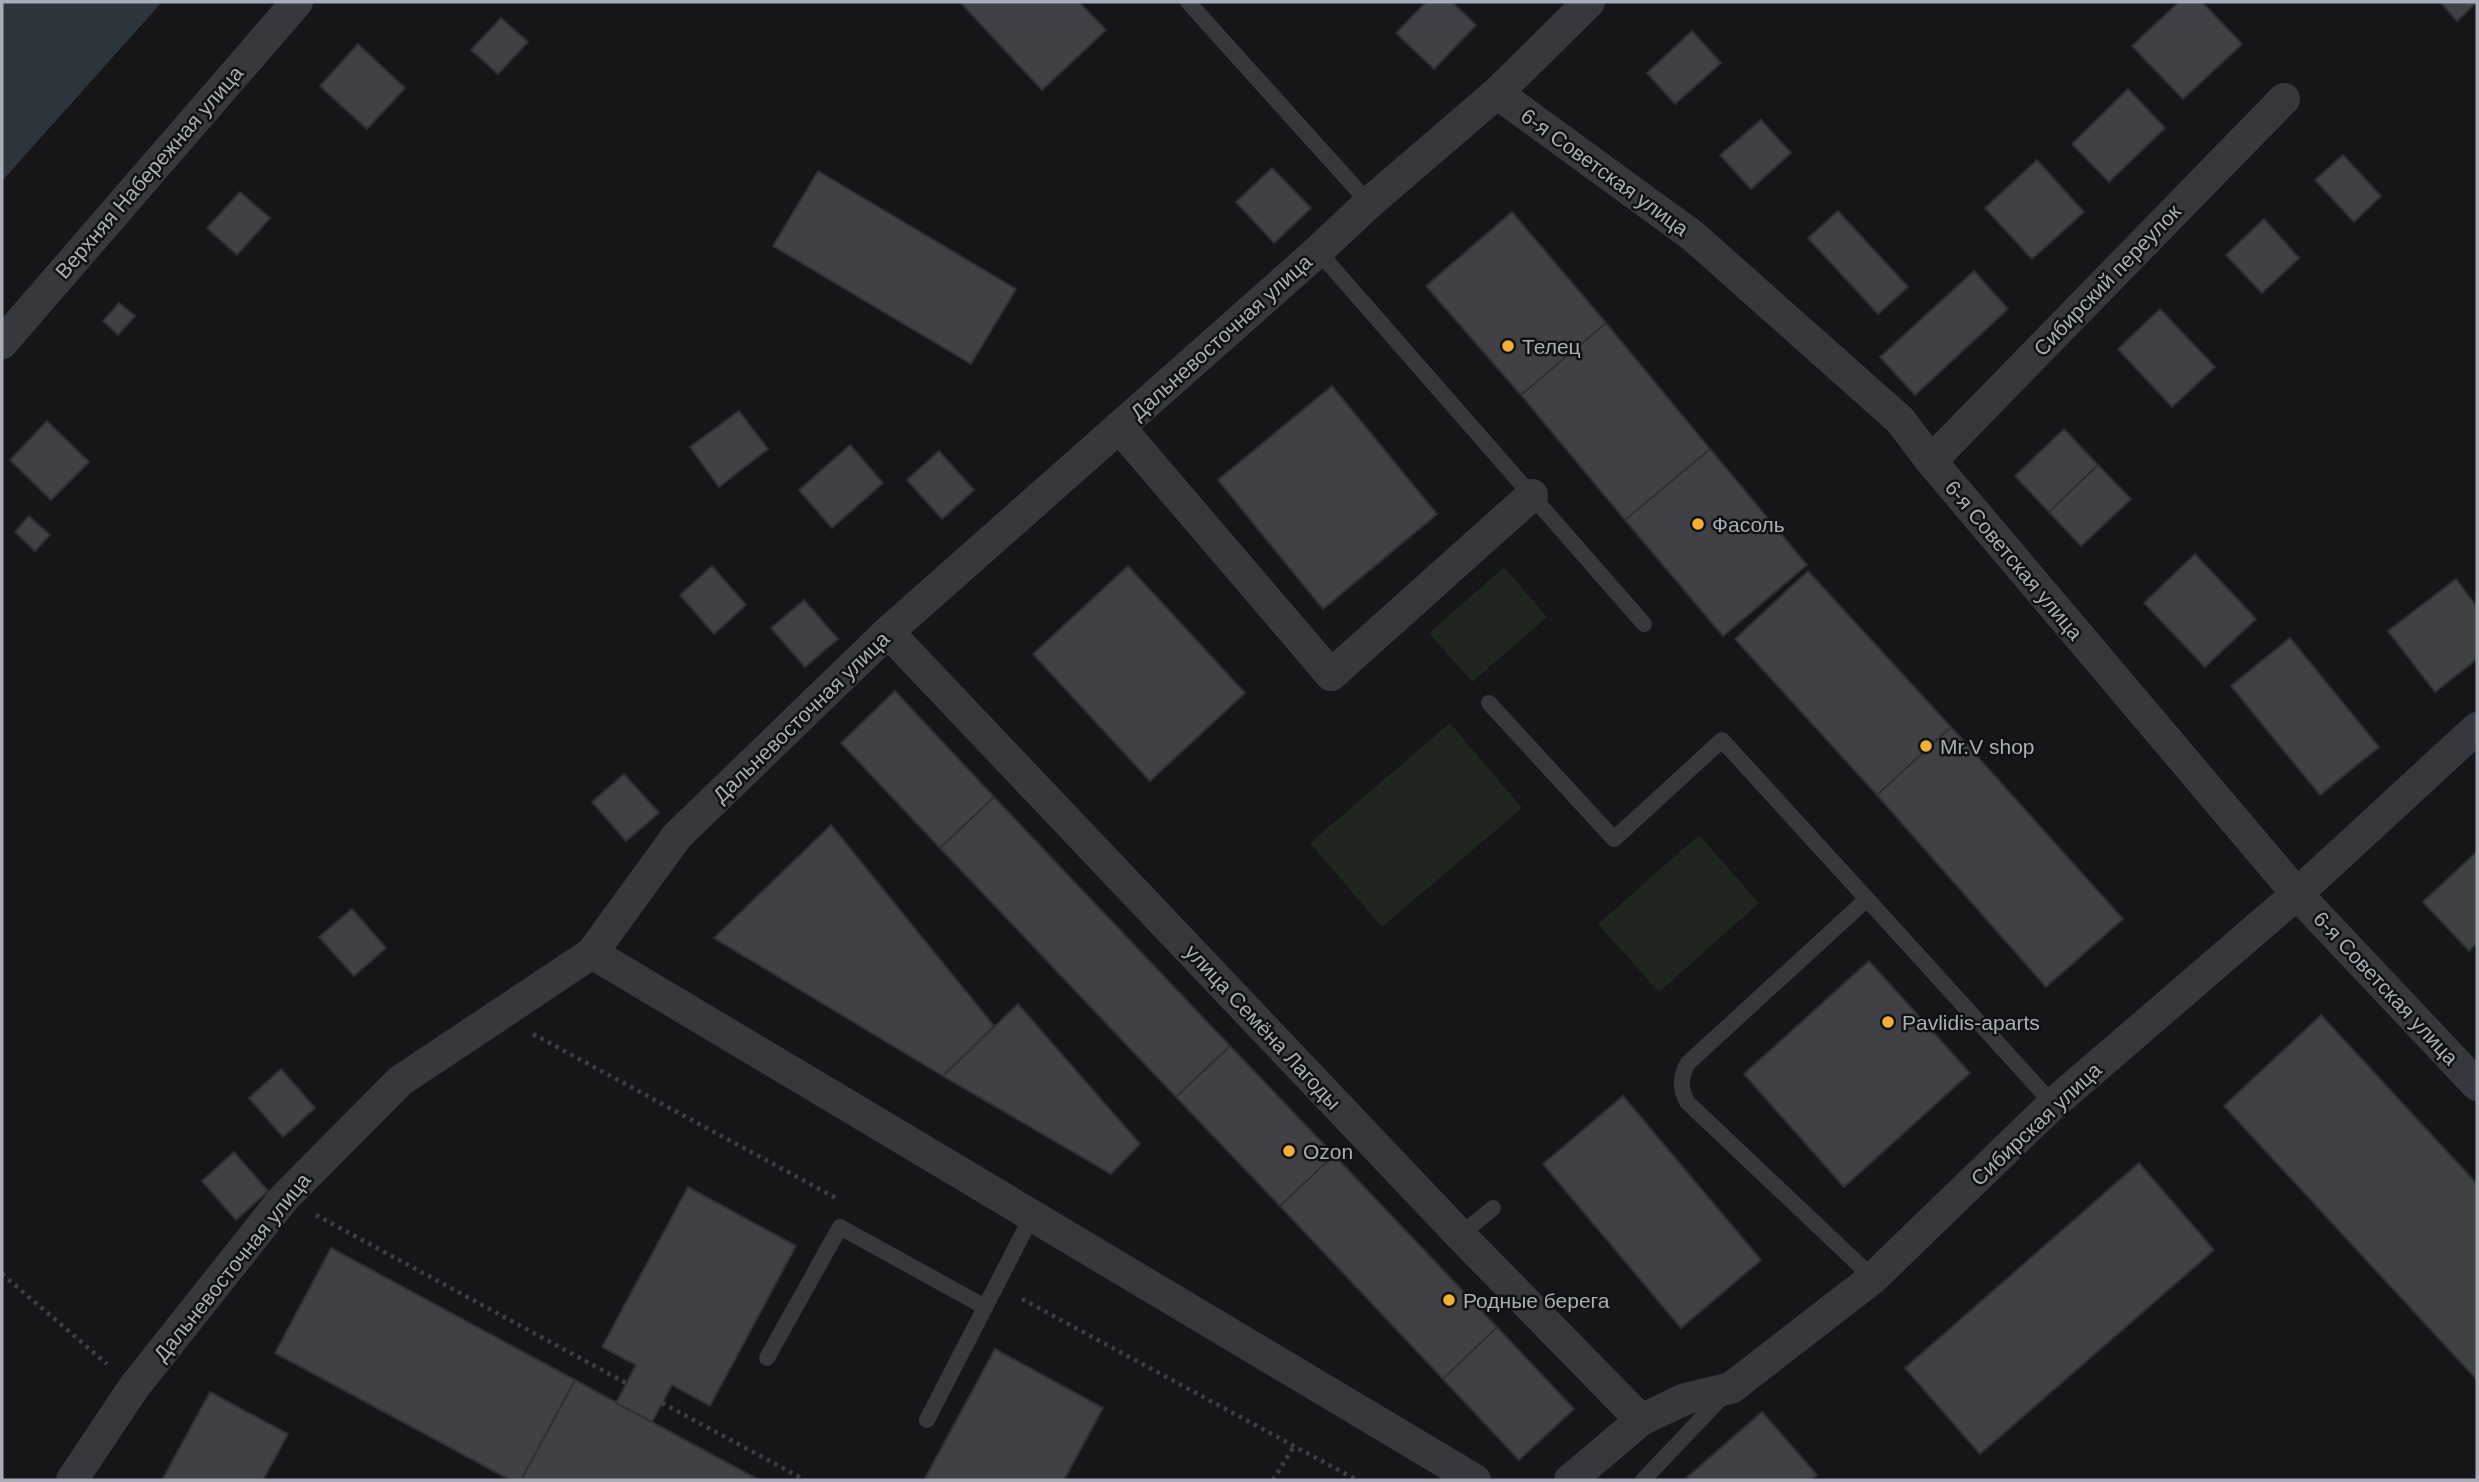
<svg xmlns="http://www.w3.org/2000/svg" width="2479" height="1482" font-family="Arial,sans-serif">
<rect width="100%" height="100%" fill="#161618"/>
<!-- green -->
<path fill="#1e261f" d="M1504,567L1547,617L1472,682L1429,633Z
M1450,723L1522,808L1382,927L1310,843Z
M1699,835L1759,903L1659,992L1598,924Z"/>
<!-- water -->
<path fill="#2c353c" d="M2,2H162L2,181Z"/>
<!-- building -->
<path fill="#404145" stroke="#303034" stroke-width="2" d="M960,2H1079L1106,30L1042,90Z
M1426,2H1452L1476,25L1434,69L1396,33Z
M2179,2H2202L2242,44L2183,99L2132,46Z
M2440,2H2477L2457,21Z
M501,18L528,42L498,74L471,50Z
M1692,31L1721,63L1675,104L1647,73Z
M358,44L405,88L367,129L320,86Z
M2128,89L2165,128L2109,182L2072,144Z
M1761,120L1791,153L1751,189L1720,155Z
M2343,155L2381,196L2354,222L2315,180Z
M2037,160L2084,212L2032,259L1985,208Z
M1272,168L1311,208L1274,243L1236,202Z
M818,171L1016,289L971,364L773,246Z
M240,192L270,218L237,255L207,228Z
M1838,211L1908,287L1878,314L1808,238Z
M1512,212L1606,323L1521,395L1426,286Z
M2264,219L2299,258L2262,293L2226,255Z
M1974,271L2008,309L1915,395L1880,357Z
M119,303L135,316L118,335L103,321Z
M2160,309L2215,367L2172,407L2118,349Z
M1606,323L1710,449L1625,520L1521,395Z
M1332,386L1437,514L1323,609L1218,480Z
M739,411L768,449L719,487L690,447Z
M47,421L89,462L51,500L10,460Z
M2064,429L2098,465L2049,512L2015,476Z
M850,445L883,483L832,528L799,490Z
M1710,449L1807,565L1723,636L1625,520Z
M939,451L974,490L942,519L907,480Z
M2098,465L2131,499L2081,546L2049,512Z
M29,516L50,535L35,551L15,532Z
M2195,554L2256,619L2205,667L2144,603Z
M712,566L746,605L714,634L680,595Z
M1128,566L1245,693L1150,781L1033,654Z
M1808,571L1951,727L1877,795L1735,639Z
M2456,579L2477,607V659L2435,692L2388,631Z
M804,600L838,639L805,667L771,628Z
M2290,638L2379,747L2320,795L2231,686Z
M895,691L994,797L940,848L841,743Z
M1951,727L2123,919L2046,987L1877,795Z
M624,774L659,813L626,841L592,802Z
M994,797L1230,1046L1176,1097L940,848Z
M831,825L994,1026L943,1076L714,938Z
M2475,853L2477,856V943L2469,951L2423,902Z
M352,909L386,948L354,976L319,937Z
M1869,961L1970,1073L1844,1187L1744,1074Z
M1018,1004L1140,1144L1111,1174L943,1076Z
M2321,1015L2477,1184V1380L2224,1106Z
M1230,1046L1334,1155L1280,1206L1176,1097Z
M281,1069L315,1108L283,1137L249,1098Z
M1623,1096L1761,1260L1681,1328L1543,1164Z
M234,1152L268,1191L236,1220L202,1181Z
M1334,1155L1497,1327L1443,1379L1280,1206Z
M2139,1163L2214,1250L1980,1454L1905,1368Z
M688,1187L796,1246L710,1406L672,1385L652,1422L616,1403L636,1365L602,1347Z
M331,1248L575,1380L521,1480H510L275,1353Z
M1497,1327L1574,1409L1519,1460L1443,1379Z
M995,1349L1103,1408L1064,1480H924Z
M575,1380L652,1422L759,1480H521Z
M210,1392L288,1434L263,1480H162Z
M1762,1412L1817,1475L1811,1480H1684Z"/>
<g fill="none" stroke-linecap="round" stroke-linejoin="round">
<!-- path -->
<path stroke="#3d3f44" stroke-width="4.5" stroke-dasharray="3.5 5" stroke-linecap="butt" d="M533,1034L836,1198
M316,1215L626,1383
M2,1274L107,1364
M1022,1299L1357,1480
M662,1403L805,1480
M1273,1480L1294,1446"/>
<!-- service -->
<path stroke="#37383d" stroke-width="16" d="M1188,2L1369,203
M1318,251L1644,624
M1489,703L1614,839L1722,740L1867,899L1688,1063C1680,1077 1680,1088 1687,1102L1873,1278
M1867,899L2053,1104
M1460,1235L1493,1208
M767,1358L840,1227L985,1307
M927,1420L1032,1216
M1643,1480L1724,1395"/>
<!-- minor -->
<path stroke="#37383d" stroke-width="32" d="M1497,93L1693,236L1900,420L1931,461L2297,894L2477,1085
M2,343L297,2
M1119,427L1331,675L1532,495
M1931,461L2284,99
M888,632L1460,1235L1641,1420
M592,953L1475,1480
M72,1480L134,1387L284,1198L400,1081L592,953L677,836L888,632L1318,251L1369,203L1497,93L1589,2
M1570,1480L1641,1420L1685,1399L1731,1388L1873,1278L2053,1104L2297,894L2477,728"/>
</g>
<!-- markers -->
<g fill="#f2b134" stroke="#111113" stroke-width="2.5">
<circle cx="1508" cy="346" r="7"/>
<circle cx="1698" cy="524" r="7"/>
<circle cx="1926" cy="746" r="7"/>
<circle cx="1888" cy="1022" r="7"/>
<circle cx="1289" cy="1151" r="7"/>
<circle cx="1449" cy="1300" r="7"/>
</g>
<g text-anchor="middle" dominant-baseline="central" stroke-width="5" stroke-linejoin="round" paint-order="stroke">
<!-- street labels -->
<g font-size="21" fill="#a8adb8" stroke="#111113">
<text transform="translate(149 172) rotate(-49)">Верхняя Набережная улица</text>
<text transform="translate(1605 172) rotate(36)">6-я Советская улица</text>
<text transform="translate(2107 280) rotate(-46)">Сибирский переулок</text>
<text transform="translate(1221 337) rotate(-42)">Дальневосточная улица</text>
<text transform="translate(2014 560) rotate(50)">6-я Советская улица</text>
<text transform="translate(801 717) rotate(-44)">Дальневосточная улица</text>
<text transform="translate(2386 988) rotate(47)">6-я Советская улица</text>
<text transform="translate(1263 1027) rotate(47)">улица Семёна Лагоды</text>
<text transform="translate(2036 1124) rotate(-43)">Сибирская улица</text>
<text transform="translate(232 1267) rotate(-51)">Дальневосточная улица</text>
</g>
<!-- poi labels -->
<g font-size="21" fill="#a8adb8" stroke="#111113" text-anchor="start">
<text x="1522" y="346">Телец</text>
<text x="1712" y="524">Фасоль</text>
<text x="1940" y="746">Mr.V shop</text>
<text x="1902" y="1022">Pavlidis-aparts</text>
<text x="1303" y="1151">Ozon</text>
<text x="1463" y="1300">Родные берега</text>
</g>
</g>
<!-- border -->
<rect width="2479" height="1482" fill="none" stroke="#a8adb8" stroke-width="7"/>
</svg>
